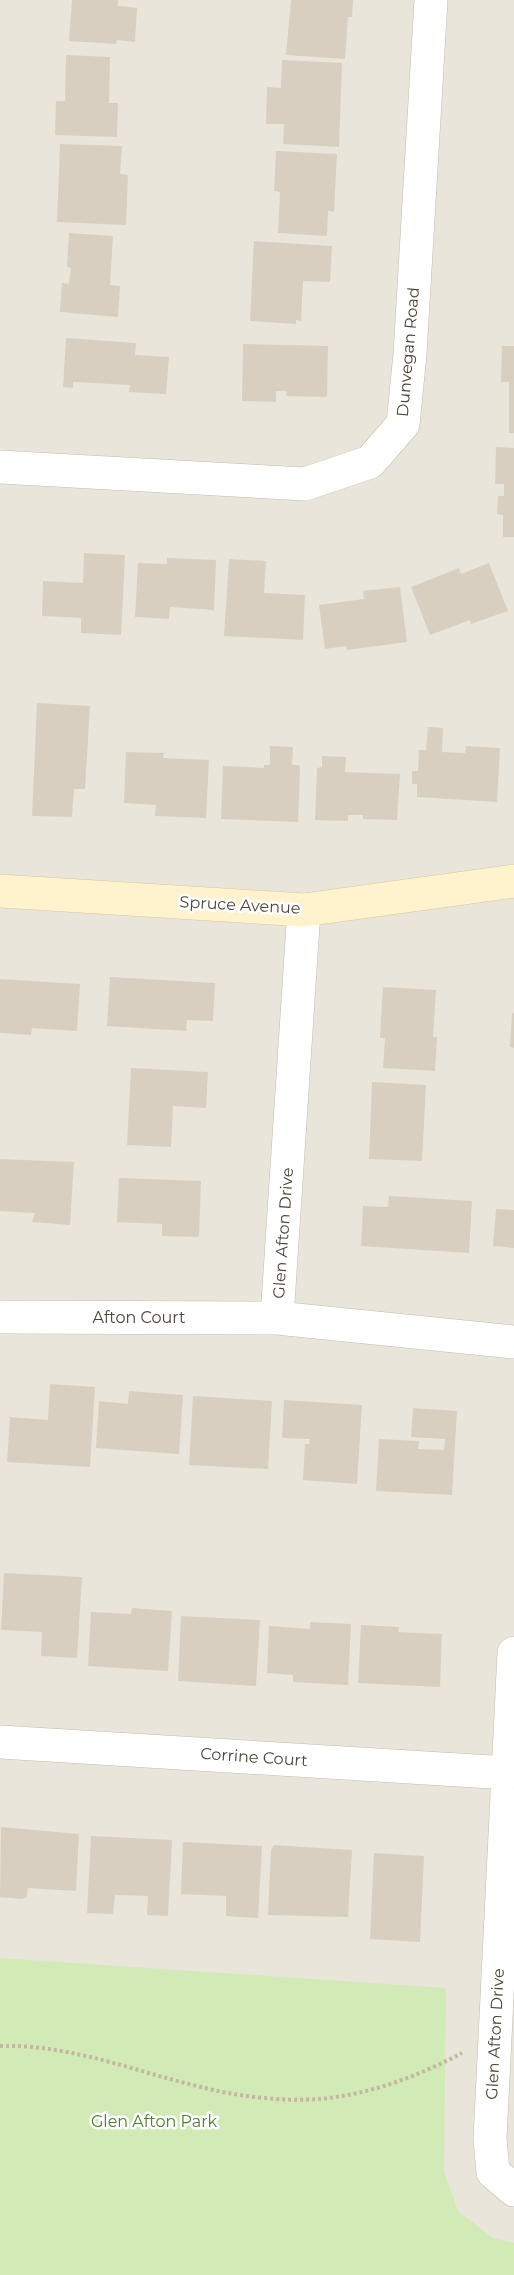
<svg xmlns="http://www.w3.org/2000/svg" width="514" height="2275" font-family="Montserrat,sans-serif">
<rect width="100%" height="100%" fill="#f6f3ec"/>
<!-- residential -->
<path fill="#eae5da" d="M0,0H514V2275H0Z"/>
<!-- green -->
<path fill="#d2eab5" d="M0,1958L446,1988L444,2171L458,2211L493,2238L514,2243V2275H0Z"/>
<!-- building -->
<path fill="#d8cfc1" d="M72,0H118V6L137,8L135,42L117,40L116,44L69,41Z
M291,0H353L352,17H348L345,59L286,55Z
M66,55L110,57L109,103H118L117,137L55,135L56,101H65Z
M282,60L342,63L339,147L283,144L284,124H266L267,87L281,88Z
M60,144L122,146L120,174L128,175L126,225L57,222Z
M276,151L337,154L334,212L328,211L327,236L278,233L280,192L274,191Z
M69,233L113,236L110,285L120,286L118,317L60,312L62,283L69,284L71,268L67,267Z
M254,241L332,246L330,282L303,281L301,321L296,320V324L250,321Z
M66,338L136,343L135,355L169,357L166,394L129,392L130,385L73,382V388L63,387Z
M243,344L328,346L327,397L286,396L287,391H276V402L242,401Z
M502,346H514V433H509V382H501Z
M496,447L514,448V537H503V515L497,514L498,496H504V484H495Z
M84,553L125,555L121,635L81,633V618L42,616L43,581L83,583Z
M167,558L216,560L214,610L170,607L169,619L135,617L138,563L167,564Z
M229,559L266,561L264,593L305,595L303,640L224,636Z
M489,563L508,611L471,624L470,620L430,635L411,587L459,568L461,574Z
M400,587L407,642L347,650L346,646L325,649L319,605L364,599L363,591Z
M37,703L90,706L85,789H74L72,817L32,816Z
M428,727L443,728L442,752L465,753L466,746L500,748L497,802L417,797V784H412V771H418L419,750H426Z
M270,746L293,747L292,765H299L300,769L298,822L221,819L223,766L264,768V765H270Z
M126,752L164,753L163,758L209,760L206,818L155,816L156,805L124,803Z
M322,756L346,757L345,772L400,774L397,820L363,819V815H348V821L315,820L317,768L322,767Z
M110,977L215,983L213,1021L187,1020L186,1031L107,1026Z
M0,979L80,984L77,1031L32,1028L31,1035L0,1033Z
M383,987L436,990L433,1037H437L435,1071L383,1068L385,1038H380Z
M512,1013H514V1048L510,1047Z
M131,1068L208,1072L206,1108L173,1106L171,1147L127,1145Z
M372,1082L426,1085L422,1161L369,1159Z
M0,1159L74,1162L70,1225L32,1222L35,1213L0,1211Z
M119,1178L201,1181L199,1237L162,1236V1224L117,1222Z
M389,1196L472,1201L469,1253L361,1246L363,1206L388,1207Z
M496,1209L514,1210V1248L493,1246Z
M50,1384L95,1387L90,1467L7,1462L10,1417L48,1420Z
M129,1391L183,1395L179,1454L96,1448L99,1401L128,1404Z
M193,1396L272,1401L268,1469L189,1465Z
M284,1400L362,1405L357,1484L303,1480L305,1444H309L310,1439L282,1438Z
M413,1408L457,1411L452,1495L376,1491L379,1439L419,1441L418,1449L444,1450L445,1439L411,1437Z
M4,1573L82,1577L77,1658L41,1656L42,1632L1,1630Z
M132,1608L172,1611L168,1671L88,1666L91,1612L131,1614Z
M181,1616L260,1620L256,1686L178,1681Z
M310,1622L351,1624L348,1685L293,1682V1675L267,1673L269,1626L310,1629Z
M361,1625L399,1627L398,1632L442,1634L440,1687L358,1683Z
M1,1827L79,1834L76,1891L28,1888L27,1897L22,1899L0,1897Z
M91,1836L172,1840L168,1916L147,1915L148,1896L115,1895L113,1914L87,1913Z
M183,1842L262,1846L258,1918L226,1916V1896L181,1894Z
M274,1845L352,1850L348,1917L268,1915L271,1850Z
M374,1853L424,1856L420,1942L370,1939Z"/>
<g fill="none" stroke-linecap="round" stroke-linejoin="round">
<defs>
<path id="street" d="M0,467L305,484L370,462L403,424L410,354L431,0
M0,1317L277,1318L514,1342
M277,1318L304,910
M514,1653L490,2139L493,2172L514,2190
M0,1742L508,1773"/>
<path id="secondary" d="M0,891L304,910L514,881"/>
</defs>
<!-- street casing -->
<use href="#street" stroke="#c2bbae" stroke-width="34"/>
<!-- secondary casing -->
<use href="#secondary" stroke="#d6c79b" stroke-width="34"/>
<!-- path -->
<path stroke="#c4b79f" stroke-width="4" stroke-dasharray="3 3" stroke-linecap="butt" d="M0,2046C70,2044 133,2071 201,2087C234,2096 284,2102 319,2099C368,2095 419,2076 462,2053"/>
<!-- street -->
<use href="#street" stroke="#fff" stroke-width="33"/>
<!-- secondary -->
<use href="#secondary" stroke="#fff3cd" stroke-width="33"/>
</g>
<g text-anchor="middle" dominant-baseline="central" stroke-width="5" stroke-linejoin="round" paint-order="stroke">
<!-- street labels -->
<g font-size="16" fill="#4b4439" stroke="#fff">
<text transform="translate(408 352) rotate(-85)">Dunvegan Road</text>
<text transform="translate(240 905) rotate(3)">Spruce Avenue</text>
<text transform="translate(283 1233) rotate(-86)">Glen Afton Drive</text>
<text x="139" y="1317">Afton Court</text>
<text transform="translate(254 1757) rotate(4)">Corrine Court</text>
<text transform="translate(495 2034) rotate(-87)">Glen Afton Drive</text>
</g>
<!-- park labels -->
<g font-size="16" fill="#4a7f2a" stroke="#fff">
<text x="154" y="2121">Glen Afton Park</text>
</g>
</g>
</svg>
